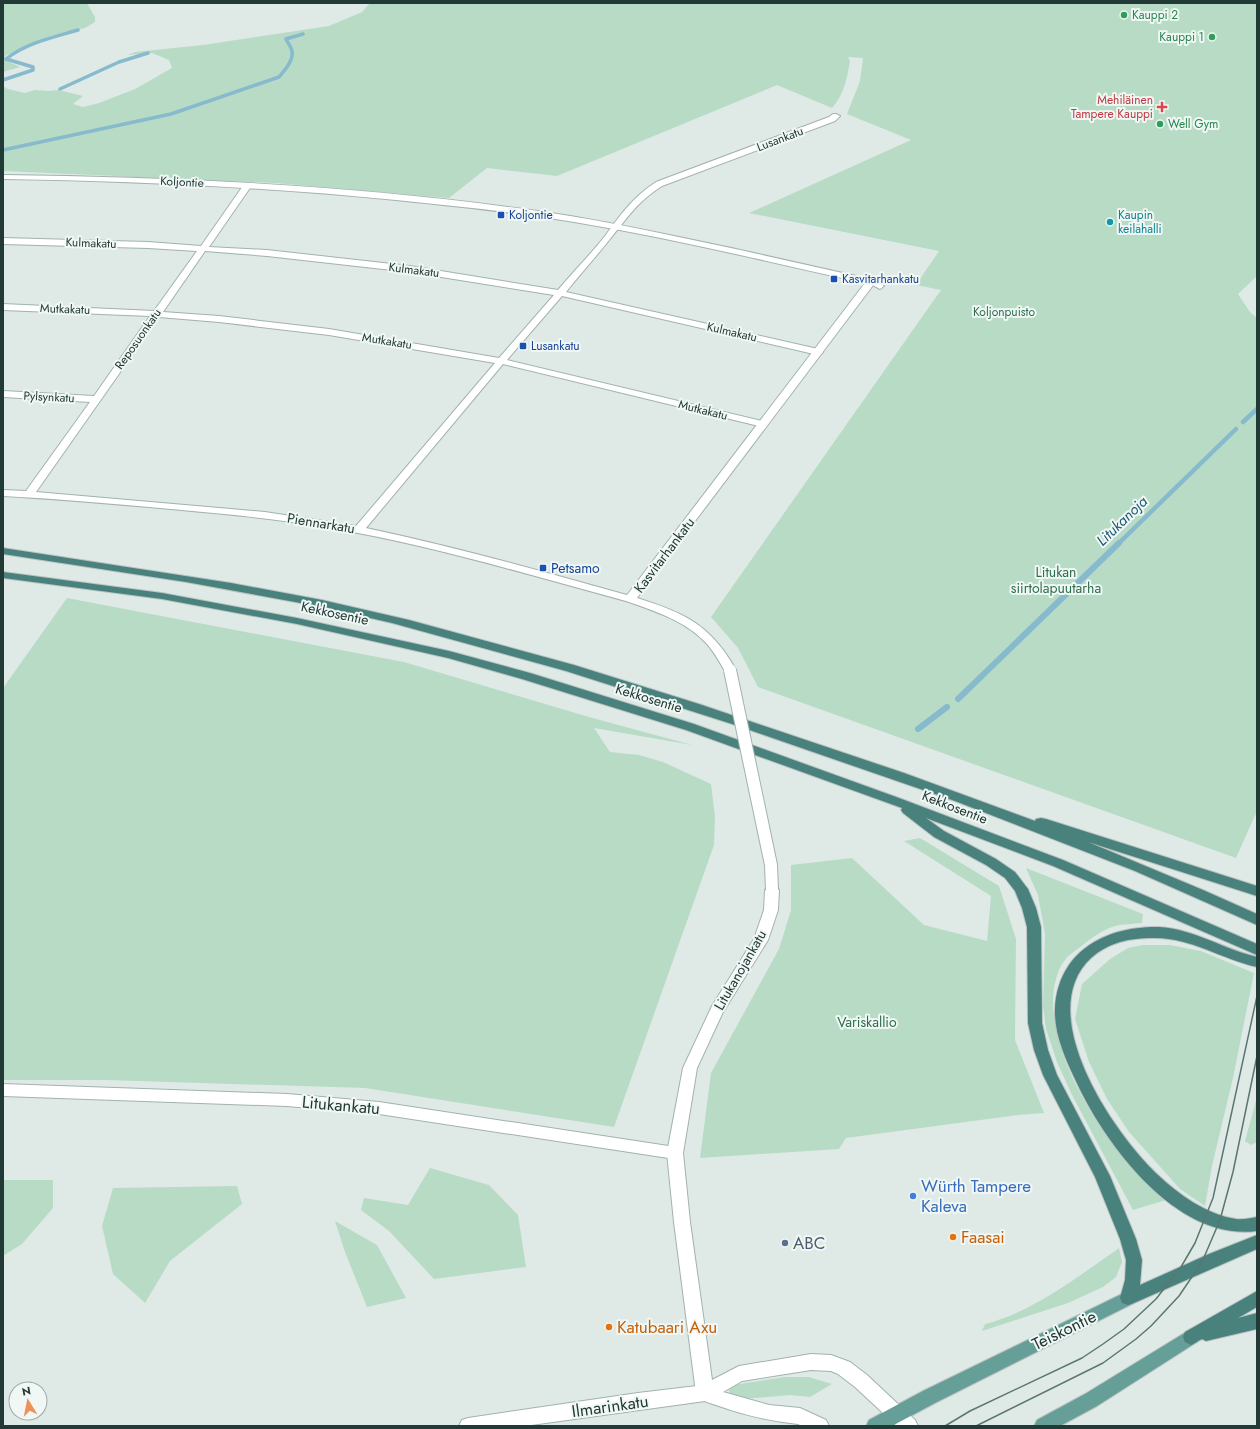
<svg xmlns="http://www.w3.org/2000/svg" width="1260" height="1429" font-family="Jost,sans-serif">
<rect width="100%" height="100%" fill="#dfeae7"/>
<!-- green -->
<path fill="#b8dbc6" d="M3,3H87L95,17V22L85,28L51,36L5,56L7,61L20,67L3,72Z
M370,3H1257V276L1238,294L1250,312L1257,318V811L1236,858L758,687L738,648L711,617L941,290L916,285L939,251L749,213L911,140L847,114L860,81L863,58L848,57L850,61C847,78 844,95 832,108L777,85L557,176L487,168L449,198L275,183L3,171V86L8,89L25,93L35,90L49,91L59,90L83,96L73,104L83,107L99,103L135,89L172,68L169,60L152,53L128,55L135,52L203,45L329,26L362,12Z
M67,598L404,662L589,717L692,745L594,728L610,752L639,755L663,762L711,784L715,817L714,845L614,1127L365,1088L105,1080H3V688Z
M920,838L999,886L1016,939L1015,1040L1044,1113L1018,1115L846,1138L839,1149L700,1158L711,1073L779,949L791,910V865L852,858L924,925L987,941L991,896L904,841Z
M1026,868L1143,914L1142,923C1133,924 1123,924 1115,926C1102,930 1089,940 1079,948C1074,952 1068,955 1065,960C1057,969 1053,988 1053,1000C1053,1071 1114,1156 1166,1200L1133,1210L1072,1095L1057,1062L1046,1029L1043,1006L1045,934L1038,895Z
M1143,945H1170L1201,951L1254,973L1233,1078L1212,1166L1205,1206L1180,1189L1129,1132L1107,1099L1089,1062L1075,1019L1082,984L1110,959L1128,948Z
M1257,1097V1142L1251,1145L1245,1141Z
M430,1168L489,1185L518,1215L526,1267L434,1279L389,1231L361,1210L364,1198L408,1205Z
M3,1180H53V1208L22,1244L3,1256Z
M237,1186L242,1204L170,1261L145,1303L113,1274L102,1226L113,1188Z
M335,1221L377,1245L406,1298L367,1307L345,1252Z
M1119,1248L1122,1262L1116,1277L1103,1287L1068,1303L982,1331L985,1324C1035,1311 1077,1277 1119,1248Z
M785,1377H809L832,1384L810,1397L790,1395L743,1399L733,1398L729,1392L730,1387L733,1385Z"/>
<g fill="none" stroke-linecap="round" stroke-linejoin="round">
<!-- stream-far2 -->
<path stroke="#88bace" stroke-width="3.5" d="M3,80L33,70V67L6,59C26,43 54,37 78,30
M60,89L119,62L148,53
M3,150L171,114L279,77C285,70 296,58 291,48C290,45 287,42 286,39L303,34"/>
<!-- stream-far1 -->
<path stroke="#88bace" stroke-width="4.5" d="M1243,422L1257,409
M1118,544L1236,429"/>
<!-- stream -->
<path stroke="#88bace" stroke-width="6" d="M958,699L1119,543
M918,729L947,707"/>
<defs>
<path id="minor" d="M833,114H836L840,116L835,121L662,186C637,202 628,217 610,239C596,257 580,274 566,292L818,349L821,350L823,352L821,354L818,355L562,296L507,360L766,422L768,424L766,426L763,427L503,364L366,528C456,547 545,572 634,597L636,599L634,601H626C530,575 434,546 336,529C281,519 226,514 171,509C115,504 59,499 3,496V490L26,491L90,402L3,397V391L94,396L150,316L3,310V304L154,311L197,251L148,248L3,244V238L148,242L201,246L245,183H248L252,185L209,247L267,250L410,266L558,290C573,272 590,255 605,236C620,215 634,196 656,182L829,117ZM205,251L267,256L410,272L554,295L499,358L329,329L219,316L163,312ZM159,317L219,322L329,335L495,363L356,526L265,512L36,492Z
M871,279L884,286L880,289L867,282L868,280Z
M3,1084L287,1094L379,1102L675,1147L680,1148L683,1153L680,1158L675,1159L379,1114L287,1106L3,1096Z
M705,1385L711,1387L714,1393L711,1399L705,1401L524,1426H459L462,1420L468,1418L638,1393Z"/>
<path id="tertiary" d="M3,175C184,177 366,186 545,212C612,222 679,237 745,251C788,261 831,270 874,280L875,282L874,284L637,598C685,613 711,625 736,670L734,673H726C720,663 715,653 707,644C686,621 655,611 626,601L624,599L865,283C769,262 672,238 574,222C515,212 456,206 396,200C265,187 134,181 3,179Z
M772,885L777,887L779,890L778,910L768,940L723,1012L697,1068L683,1153L690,1222L712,1380L739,1366L811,1354L831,1355L850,1362L867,1375L915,1420L918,1426H897L855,1387L838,1374L831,1371L811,1370L742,1381L723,1392L769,1405L800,1408L826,1420L829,1426H802L798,1424C761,1420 734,1412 699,1399L696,1393L674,1222L667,1153L683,1068L712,1006L754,939L764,910L765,890L767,887Z"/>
<path id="primary" d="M1128,1291L1134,1293L1136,1298L1134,1303L935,1403L892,1426H866L869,1420L923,1391Z
M1191,1329L1197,1332L1199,1337L1197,1342L1097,1406L1060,1426H1034L1037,1420L1085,1394Z"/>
<path id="trunk" d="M3,548L231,583L322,600L409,620L574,665L699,704L904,773L1035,821L1036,819L1041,818L1046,819L1257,886V896L1088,842L1203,890L1257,914V925L1135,871L955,801L732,724L566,671L392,623L322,607L186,582L3,554Z
M3,572L162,593L297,618L449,651L530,673L694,724L899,798L1063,860L1257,944V955L1053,866L926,818L944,831L996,859L1015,872L1028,889L1036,908L1041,927L1042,1023L1048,1050L1057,1075L1110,1176L1136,1239L1142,1260L1140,1285L1209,1254L1257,1235V1249L1134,1303L1128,1305L1122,1303L1120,1298L1125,1280L1126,1260L1120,1239L1095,1177L1043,1075L1034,1050L1028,1023L1027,927L1022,908L1015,891L1005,878L986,865L934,837L903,813L901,810L902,808L686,730L522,679L448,658L297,624L162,599L3,578Z
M1159,927C1194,929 1223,949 1257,957V967C1221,959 1190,937 1153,938C1130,938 1109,942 1091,958C1032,1013 1113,1133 1158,1175C1178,1194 1207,1215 1236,1219C1243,1220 1250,1218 1257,1217V1231C1176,1242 1104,1143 1075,1079C1065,1058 1054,1033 1055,1009C1058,951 1106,926 1159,927Z
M1257,1291V1307L1238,1318L1257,1313V1329L1206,1341L1202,1339L1191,1345L1185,1342L1183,1337L1185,1332Z"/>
</defs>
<!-- minor casing -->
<use href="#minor" stroke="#a2b2ae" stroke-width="2"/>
<!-- tertiary casing -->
<use href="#tertiary" stroke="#a2b2ae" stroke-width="2"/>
<!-- primary casing -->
<use href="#primary" stroke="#bcc4c3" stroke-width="2"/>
<!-- trunk casing -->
<use href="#trunk" stroke="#bcc4c3" stroke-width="2"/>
<!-- minor -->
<use href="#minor" fill="#fff" fill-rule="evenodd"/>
<!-- tertiary -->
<use href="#tertiary" fill="#fff" fill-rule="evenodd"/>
<!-- primary -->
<use href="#primary" fill="#659f97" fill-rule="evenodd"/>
<!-- trunk -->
<use href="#trunk" fill="#49827c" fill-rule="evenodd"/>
<!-- tram -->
<path stroke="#5b7672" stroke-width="1.5" d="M945,1426L970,1411L1082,1358L1103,1344L1124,1329L1156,1299L1181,1267L1195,1243L1213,1198L1257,996
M976,1426L1103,1363L1136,1339L1151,1326L1179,1296L1202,1262L1220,1220L1233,1172L1257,1056"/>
<defs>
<path id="tertiary-bridge" d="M730,670L771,865L772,890"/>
</defs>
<!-- tertiary-bridge casing -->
<use href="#tertiary-bridge" stroke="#a2b2ae" stroke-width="14" stroke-linecap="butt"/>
<!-- tertiary-bridge -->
<use href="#tertiary-bridge" stroke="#fff" stroke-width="12"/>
</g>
<!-- markers -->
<g fill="#2e9e5b" stroke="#f0f7f4" stroke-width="1.5">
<circle cx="1124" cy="15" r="4"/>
<circle cx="1212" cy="37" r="4"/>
<circle cx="1160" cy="124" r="4"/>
</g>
<path fill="#e0444e" stroke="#f0f7f4" stroke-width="1.5" d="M1160 101h4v4h4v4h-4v4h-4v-4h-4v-4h4z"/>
<g fill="#1a4fb4" stroke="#f0f7f4" stroke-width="1.5">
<rect x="497" y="211" width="8" height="8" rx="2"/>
<rect x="830" y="275" width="8" height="8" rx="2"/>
<rect x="519" y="342" width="8" height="8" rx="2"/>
<rect x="539" y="564" width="8" height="8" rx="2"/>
</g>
<circle fill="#0f9aa8" stroke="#f0f7f4" stroke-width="1.5" cx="1110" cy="222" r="4"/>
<circle fill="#3f7fe0" stroke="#f0f7f4" stroke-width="1.5" cx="913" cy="1196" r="4"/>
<g fill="#e8710a" stroke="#f0f7f4" stroke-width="1.5">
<circle cx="953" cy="1237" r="4"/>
<circle cx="609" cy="1327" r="4"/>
</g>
<circle fill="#5c6f8a" stroke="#f0f7f4" stroke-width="1.5" cx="785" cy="1243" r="4"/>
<g text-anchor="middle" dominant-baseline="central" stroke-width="4" stroke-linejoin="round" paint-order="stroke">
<!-- far-leisure labels -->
<g font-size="12" fill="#27864d" stroke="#f0f7f4" text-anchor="start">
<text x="1132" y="15">Kauppi 2</text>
<text x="1204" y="37" text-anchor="end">Kauppi 1</text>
<text x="1168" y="124">Well Gym</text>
</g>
<!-- far-health labels -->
<g font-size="12" fill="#be3a42" stroke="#f0f7f4" text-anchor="end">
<text x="1153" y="100">Mehiläinen<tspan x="1153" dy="14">Tampere Kauppi</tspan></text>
</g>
<!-- far-street labels -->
<g font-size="12" fill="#213a36" stroke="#f0f7f4">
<text transform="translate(780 139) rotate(-21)">Lusankatu</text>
<text transform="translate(182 182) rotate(3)">Koljontie</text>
<text transform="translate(91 243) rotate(2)">Kulmakatu</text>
<text transform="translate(414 270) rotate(7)">Kulmakatu</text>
<text transform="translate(65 309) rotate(2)">Mutkakatu</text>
<text transform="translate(732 332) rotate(13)">Kulmakatu</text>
<text transform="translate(138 339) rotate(-55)">Reposuonkatu</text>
<text transform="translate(387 341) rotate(9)">Mutkakatu</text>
<text transform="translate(49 397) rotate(3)">Pylsynkatu</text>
<text transform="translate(703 410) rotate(14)">Mutkakatu</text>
</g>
<!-- far-transit labels -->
<g font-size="12" fill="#164399" stroke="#f0f7f4" text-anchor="start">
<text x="509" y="215">Koljontie</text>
<text x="842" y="279">Kasvitarhankatu</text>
<text x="531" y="346">Lusankatu</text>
</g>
<!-- far-culture labels -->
<g font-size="12" fill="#0d838f" stroke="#f0f7f4" text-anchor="start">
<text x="1118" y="215">Kaupin<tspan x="1118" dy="14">keilahalli</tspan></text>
</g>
<!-- far-park labels -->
<g font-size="12" fill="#2c6f4f" stroke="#f0f7f4">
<text x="1004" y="312">Koljonpuisto</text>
</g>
<!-- street labels -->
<g font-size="14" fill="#213a36" stroke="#f0f7f4">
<text transform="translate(321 523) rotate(9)">Piennarkatu</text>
<text transform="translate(664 555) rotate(-53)">Kasvitarhankatu</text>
<text transform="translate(335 613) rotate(12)">Kekkosentie</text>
<text transform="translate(649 698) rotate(17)">Kekkosentie</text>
<text transform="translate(955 807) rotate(21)">Kekkosentie</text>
<text transform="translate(740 970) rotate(-60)">Litukanojankatu</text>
</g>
<!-- transit labels -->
<g font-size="14" fill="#164399" stroke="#f0f7f4" text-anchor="start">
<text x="551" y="568">Petsamo</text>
</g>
<!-- park labels -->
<g font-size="14" fill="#2c6f4f" stroke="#f0f7f4">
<text x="1056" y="572">Litukan<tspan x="1056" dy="16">siirtolapuutarha</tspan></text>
<text x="867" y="1022">Variskallio</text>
</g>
<!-- water labels -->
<g font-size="15" font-style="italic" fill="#1d5a74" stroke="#f0f7f4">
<text transform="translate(1122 521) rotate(-44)">Litukanoja</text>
</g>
<!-- near-street labels -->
<g font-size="17" fill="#213a36" stroke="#f0f7f4">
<text transform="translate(341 1105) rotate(5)">Litukankatu</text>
<text transform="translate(1064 1330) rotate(-26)">Teiskontie</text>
<text transform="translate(610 1406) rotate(-8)">Ilmarinkatu</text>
</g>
<!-- near-shop labels -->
<g font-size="17" fill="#366cbe" stroke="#f0f7f4" text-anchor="start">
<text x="921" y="1186">Würth Tampere<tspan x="921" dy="20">Kaleva</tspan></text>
</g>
<!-- near-food labels -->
<g font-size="17" fill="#c56008" stroke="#f0f7f4" text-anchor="start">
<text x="961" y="1237">Faasai</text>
<text x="617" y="1327">Katubaari Axu</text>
</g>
<!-- near-service labels -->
<g font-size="17" fill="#4e5e75" stroke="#f0f7f4" text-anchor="start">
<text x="793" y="1243">ABC</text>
</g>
</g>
<!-- border -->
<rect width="1260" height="1429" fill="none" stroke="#213a36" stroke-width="8"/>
<!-- north arrow -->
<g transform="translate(28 1401) rotate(350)"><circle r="19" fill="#f0f7f4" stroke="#9daba8"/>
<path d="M0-3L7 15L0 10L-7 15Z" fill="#ee9159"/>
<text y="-6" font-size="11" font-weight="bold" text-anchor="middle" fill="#213a36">N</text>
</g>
</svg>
